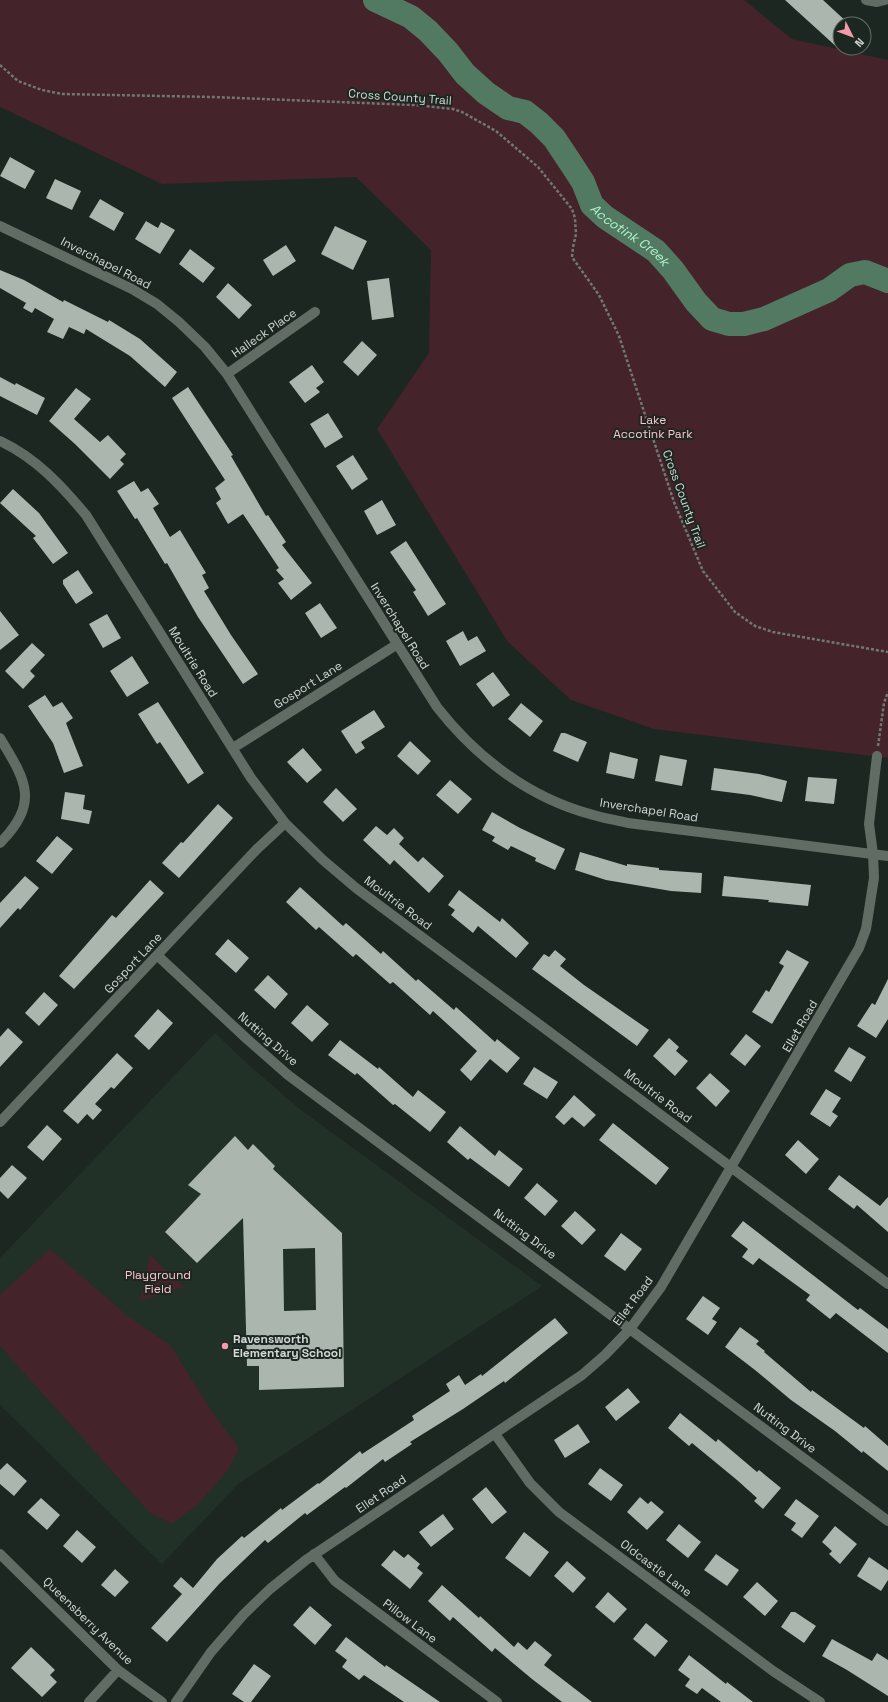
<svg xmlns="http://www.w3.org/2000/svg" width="888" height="1702" font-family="'Space Grotesk',sans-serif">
<rect width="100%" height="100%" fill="#1d2721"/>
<!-- built -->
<path fill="#223128" d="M215,1033L253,1069L301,1110L542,1286L238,1484L162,1564L0,1405V1258Z"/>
<!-- green -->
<path fill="#44232a" d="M0,0H744L792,39L888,60V758L654,729L571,700L508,642L377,429L429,353L431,250L356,177L162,184L0,107Z
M50,1249L129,1317L170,1345L213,1413L239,1448L228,1470L197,1505L172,1524L149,1512L0,1346V1295Z
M150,1255L184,1287L140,1301Z"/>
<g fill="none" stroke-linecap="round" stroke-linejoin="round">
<!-- river -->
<path stroke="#527961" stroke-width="24" id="s1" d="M375,0L411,17L428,31L448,52L465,74L486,93L508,108L525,112L539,123L554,138L570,162L583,182L592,205L605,217L656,251L673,270L696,302L712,319L729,324H744L764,319L829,290L850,275L865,272L888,281"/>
</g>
<!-- building -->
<path fill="#aab6ae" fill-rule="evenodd" d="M785,0H823L849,24H840V50Z
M10,157L35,171L25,189L0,176Z
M55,179L81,191L72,210L46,198Z
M100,199L124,213L114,231L89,217Z
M146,221L158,228L161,222L175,230L160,254L135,239Z
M335,226L367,241L353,270L321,254Z
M286,245L296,261L273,276L263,260Z
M190,249L215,268L203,283L179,264Z
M0,270L24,280L63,302L64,300L108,322L109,320L140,339L177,372L165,387L130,356L86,329L84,334L69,327L63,339L47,332L54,319L35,308L32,313L23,308L26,303L0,288Z
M389,278L394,317L372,320L367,281Z
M228,283L252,305L239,319L216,297Z
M362,341L377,355L358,376L343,362Z
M312,365L324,382L316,388L320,392L305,403L289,382Z
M0,377L15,385L16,383L45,398L37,415L0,396Z
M188,387L233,455L231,456L266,516L268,515L286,542L282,545L312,583L291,600L278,583L284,579L276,570L279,568L243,514L228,524L216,503L221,499L215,488L225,480L172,398Z
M76,388L91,399L74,419L100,442L108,435L126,454L120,460L124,464L110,479L75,444L49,421Z
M328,413L343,437L325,448L310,424Z
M353,455L368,479L352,490L336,466Z
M134,481L141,492L148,488L159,504L153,508L170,537L180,530L206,573L202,575L209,588L204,591L231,635L258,674L243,684L198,617L167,563L165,564L137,518L135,519L117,491Z
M13,489L39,513L68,553L53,564L33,538L36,536L0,503Z
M382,500L396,525L377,535L364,511Z
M406,541L446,604L428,616L413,592L416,590L390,552Z
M78,570L93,593L76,604L63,584V580Z
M320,603L337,628L321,638L305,613Z
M0,611L19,635L0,650Z
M107,614L121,638L103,648L89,624Z
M463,631L468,641L477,636L486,651L460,666L446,641Z
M32,643L45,655L30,671L35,676L23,689L5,671Z
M132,656L149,683L127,697L110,671Z
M493,672L510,695L493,707L476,684Z
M45,695L53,707L62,702L73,718L66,723L83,766L64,773L53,743L28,706Z
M158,702L204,773L188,784L160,742L157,744L138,714Z
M521,703L543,721L530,737L508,719Z
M374,710L385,727L361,742L365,748L356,754L341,731Z
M561,733H565L587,742L578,762L553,751Z
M410,741L431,761L418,775L397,756Z
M303,748L322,770L307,783L287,762Z
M610,752L638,759L634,779L606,773Z
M660,755L687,760L682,786L655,781Z
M714,768L759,774L787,781L782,802L750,795L711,790Z
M808,777L837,779L834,804L805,801Z
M450,780L472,799L458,814L436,795Z
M336,788L357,809L343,822L323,802Z
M65,792L85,795L83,809L92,811L89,824L61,819Z
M218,804L233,818L179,878L162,863L181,842L183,843Z
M492,812L520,828L565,849L555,870L535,861L536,858L511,846L508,850L492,841L495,837L482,830Z
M376,826L387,835L394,828L404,838L399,844L418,862L423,857L444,876L429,893L394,860L390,865L363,840Z
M57,836L73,849L52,874L36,861Z
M580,852L627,866V864L659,868V870L702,873L701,893L671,891L606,880L575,870Z
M25,876L39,888L20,910L18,908L0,928V903Z
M724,876L811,885L808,906L768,902L769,900L722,896Z
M150,880L164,893L74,989L59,976L112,915L116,918Z
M300,887L343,926L346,923L381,954L383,951L416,981L418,979L454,1010L456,1007L495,1042L497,1039L520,1058L507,1073L490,1059L471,1081L460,1070L477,1051L433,1011L430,1015L393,982L390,984L356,954L353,957L319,927L316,930L286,902Z
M459,890L500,922L502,918L529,943L516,958L478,926L473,933L451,915L455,910L448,905Z
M228,939L249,958L236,973L215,954Z
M555,950L566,959L560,966L584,985L649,1030L637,1046L532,969L544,954L549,957Z
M787,950L809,962L772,1024L752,1012L766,990L769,992L784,966L779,963Z
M268,975L288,994L275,1009L254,990Z
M888,979V1019L876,1038L857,1026L872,1003L875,1005Z
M44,992L58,1005L39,1026L25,1013Z
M307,1005L329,1024L312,1042L291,1023Z
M158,1009L173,1023L149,1050L134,1036Z
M8,1028L23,1042L0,1067V1037Z
M746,1034L761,1046L745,1066L730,1054Z
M669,1038L679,1047L676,1051L688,1061L675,1076L653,1056Z
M340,1040L378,1069L379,1067L413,1097L418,1090L446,1112L430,1132L395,1104L393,1105L357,1073L355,1075L328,1055Z
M849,1047L866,1057L851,1082L834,1071Z
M117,1053L133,1068L114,1089L111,1087L95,1104L102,1110L93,1120L87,1114L78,1124L63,1111Z
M534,1067L558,1082L547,1099L523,1084Z
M710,1073L730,1091L716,1107L696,1088Z
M826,1089L841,1098L832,1112L838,1116L830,1127L810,1114Z
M574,1095L596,1115L584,1127L572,1117L564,1125L555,1117Z
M613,1123L669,1168L656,1185L599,1140Z
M47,1125L62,1139L43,1161L27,1147Z
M460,1126L495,1156L499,1150L523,1169L509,1187L470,1158L468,1160L447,1142Z
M235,1136L248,1150L253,1144L275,1166L273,1169L342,1233L344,1387L259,1390V1366H247L243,1218L197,1263L165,1232L201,1194L188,1185ZM315,1248L316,1310L284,1311L283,1249Z
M798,1140L819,1159L806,1174L785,1155Z
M12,1165L27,1178L8,1199L0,1191V1178Z
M839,1175L880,1206L888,1197V1232L857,1205L854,1209L828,1189Z
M537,1183L558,1201L545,1216L524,1198Z
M575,1211L596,1230L582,1245L561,1226Z
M743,1221L858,1310L860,1308L888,1329V1353L836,1313L830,1319L806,1300L810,1295L759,1258L753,1265L742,1257L748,1249L731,1236Z
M621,1233L642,1249L625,1271L604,1256Z
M703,1296L720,1308L712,1319L717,1322L708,1335L686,1319Z
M555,1318L568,1333L505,1383L504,1381L463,1409L410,1442L412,1444L385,1462L383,1459L346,1488L345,1487L307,1515L305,1513L268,1543L265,1540L220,1583L167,1642L151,1628L182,1594L173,1586L181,1577L193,1588L217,1559L242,1536L244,1538L281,1508L282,1510L318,1483L319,1484L360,1451L362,1454L414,1420L412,1416L450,1391L446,1384L459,1375L465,1385L481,1374L482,1376Z
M740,1327L759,1341L756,1344L765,1351L764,1352L811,1392L812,1390L864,1428L865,1426L888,1446V1471L863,1451L862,1453L835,1431L791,1400L755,1370L725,1347Z
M628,1388L640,1402L616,1421L605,1407Z
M680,1413L716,1442L718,1439L757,1472L759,1470L781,1488L763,1509L754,1501L757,1498L737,1480L692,1443L689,1446L668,1428Z
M578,1424L590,1442L565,1458L554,1440Z
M7,1463L27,1481L14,1496L0,1484V1470Z
M600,1468L623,1485L611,1501L588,1484Z
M486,1487L507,1512L492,1524L472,1499Z
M640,1497L648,1504L651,1501L664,1512L647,1530L627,1512Z
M41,1498L60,1515L47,1530L27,1512Z
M796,1499L819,1516L802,1538L791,1530L796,1523L784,1515Z
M443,1514L454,1529L431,1547L419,1532Z
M679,1524L701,1542L688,1558L666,1540Z
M835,1526L857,1544L840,1564L829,1554L832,1551L822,1542Z
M77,1530L96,1547L82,1563L63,1546Z
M524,1532L549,1552L530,1577L505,1558Z
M394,1550L404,1558L408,1554L420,1564L417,1568L423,1573L410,1589L381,1565Z
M716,1554L739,1570L727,1586L704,1570Z
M869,1557L888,1570V1580L881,1591L857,1576Z
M567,1561L586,1578L573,1593L554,1576Z
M115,1569L129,1582L115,1597L101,1585Z
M757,1582L778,1601L765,1616L743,1597Z
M442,1585L479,1618L480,1616L514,1647L518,1642L527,1650L535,1641L552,1655L544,1665L592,1702H562L532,1679L495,1648L492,1652L453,1617L450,1621L428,1601Z
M608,1592L627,1609L614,1623L595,1607Z
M310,1606L332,1625L315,1645L293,1625Z
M791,1612H795L816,1626L804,1643L781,1627Z
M646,1623L668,1641L655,1657L633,1639Z
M346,1637L385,1667L386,1665L440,1702H404L364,1675L359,1680L342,1667L347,1660L335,1651Z
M832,1639L872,1661L877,1653L888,1660V1696L847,1670L822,1656Z
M31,1647L55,1670L50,1675L57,1682L42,1697L11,1668Z
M689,1655L726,1684L727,1682L753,1702H721L702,1688L697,1694L685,1686L690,1679L678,1670Z
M254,1664L271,1676L251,1702H244L232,1694Z"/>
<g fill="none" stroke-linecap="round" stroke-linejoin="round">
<!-- path -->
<path stroke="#707873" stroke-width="2.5" stroke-dasharray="3 2" stroke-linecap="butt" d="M0,65L18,81L42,90L62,94L213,97L414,105L453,109L462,112L496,131L538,167L572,209L575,218L576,234L573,247L572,257L599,295L619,336L674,502L703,571L735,612L755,626L773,632L888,652
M878,746L884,703L888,692"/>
<!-- minor -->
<path stroke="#606c64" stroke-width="10" d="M866,0L877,2L885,0
M0,226L132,289L157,304L179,322L205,347L227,374L437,707C476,757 528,797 590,814C602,818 616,820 628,823L888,856
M227,374L315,312
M0,441C36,458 61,485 86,515L251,778L285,823L323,860L356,888L888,1284
M0,738C26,781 40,802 0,843
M233,748L396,645
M158,956L247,1039L288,1075L888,1521
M0,1122L257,849L285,823
M495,1434L530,1483L559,1512L773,1671L820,1702
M0,1554L118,1670L162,1702
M314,1554L335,1581L497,1702
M89,1702L118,1670
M176,1702L211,1652L244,1614L270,1589L306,1560L582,1375L605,1355L630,1329L661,1287L859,948L866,929L874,878L873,854L869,824L877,756"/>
</g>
<!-- markers -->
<circle fill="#f39aac" stroke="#1d2721" stroke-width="1.5" cx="225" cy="1346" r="4"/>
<g text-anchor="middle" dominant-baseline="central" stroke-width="4" stroke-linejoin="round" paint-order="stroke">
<!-- street labels -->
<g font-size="12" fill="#d3d9d5" stroke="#1d2721">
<text transform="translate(400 97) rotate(4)">Cross County Trail</text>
<text transform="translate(106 263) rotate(27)">Inverchapel Road</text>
<text transform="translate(264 333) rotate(-35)">Halleck Place</text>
<text transform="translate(684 499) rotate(70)">Cross County Trail</text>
<text transform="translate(400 626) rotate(58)">Inverchapel Road</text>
<text transform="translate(193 662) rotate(58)">Moultrie Road</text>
<text transform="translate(308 685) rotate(-32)">Gosport Lane</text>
<text transform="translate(649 810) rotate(9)">Inverchapel Road</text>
<text transform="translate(398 903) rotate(37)">Moultrie Road</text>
<text transform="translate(133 963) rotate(-47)">Gosport Lane</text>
<text transform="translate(800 1026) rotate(-60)">Ellet Road</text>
<text transform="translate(268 1039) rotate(41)">Nutting Drive</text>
<text transform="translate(658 1096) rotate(37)">Moultrie Road</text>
<text transform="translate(525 1234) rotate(37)">Nutting Drive</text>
<text transform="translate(633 1301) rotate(-53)">Ellet Road</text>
<text transform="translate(785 1428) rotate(37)">Nutting Drive</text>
<text transform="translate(381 1494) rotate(-34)">Ellet Road</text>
<text transform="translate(656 1568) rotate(37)">Oldcastle Lane</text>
<text transform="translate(88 1621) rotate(44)">Queensberry Avenue</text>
<text transform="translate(410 1621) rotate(37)">Pillow Lane</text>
</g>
<!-- park labels -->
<g font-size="12" fill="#ffc3cd" stroke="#1d2721">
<text x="653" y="420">Lake<tspan x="653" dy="14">Accotink Park</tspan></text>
<text x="158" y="1275">Playground<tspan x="158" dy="14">Field</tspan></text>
</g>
<!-- poi labels -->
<g font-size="12" font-weight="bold" fill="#d3d9d5" stroke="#1d2721" text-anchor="start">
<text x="233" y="1339">Ravensworth<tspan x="233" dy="14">Elementary School</tspan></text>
</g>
<!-- water labels -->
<g font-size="13" font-style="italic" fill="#b1f4cb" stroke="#1d2721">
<text stroke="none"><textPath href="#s1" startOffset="356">Accotink Creek</textPath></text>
</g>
</g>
<!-- north arrow -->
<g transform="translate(852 36) rotate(132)"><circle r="19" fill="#1d2721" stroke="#666e69"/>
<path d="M0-3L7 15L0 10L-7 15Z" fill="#f39aac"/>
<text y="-6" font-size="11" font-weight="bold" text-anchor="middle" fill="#d3d9d5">N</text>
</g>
</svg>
